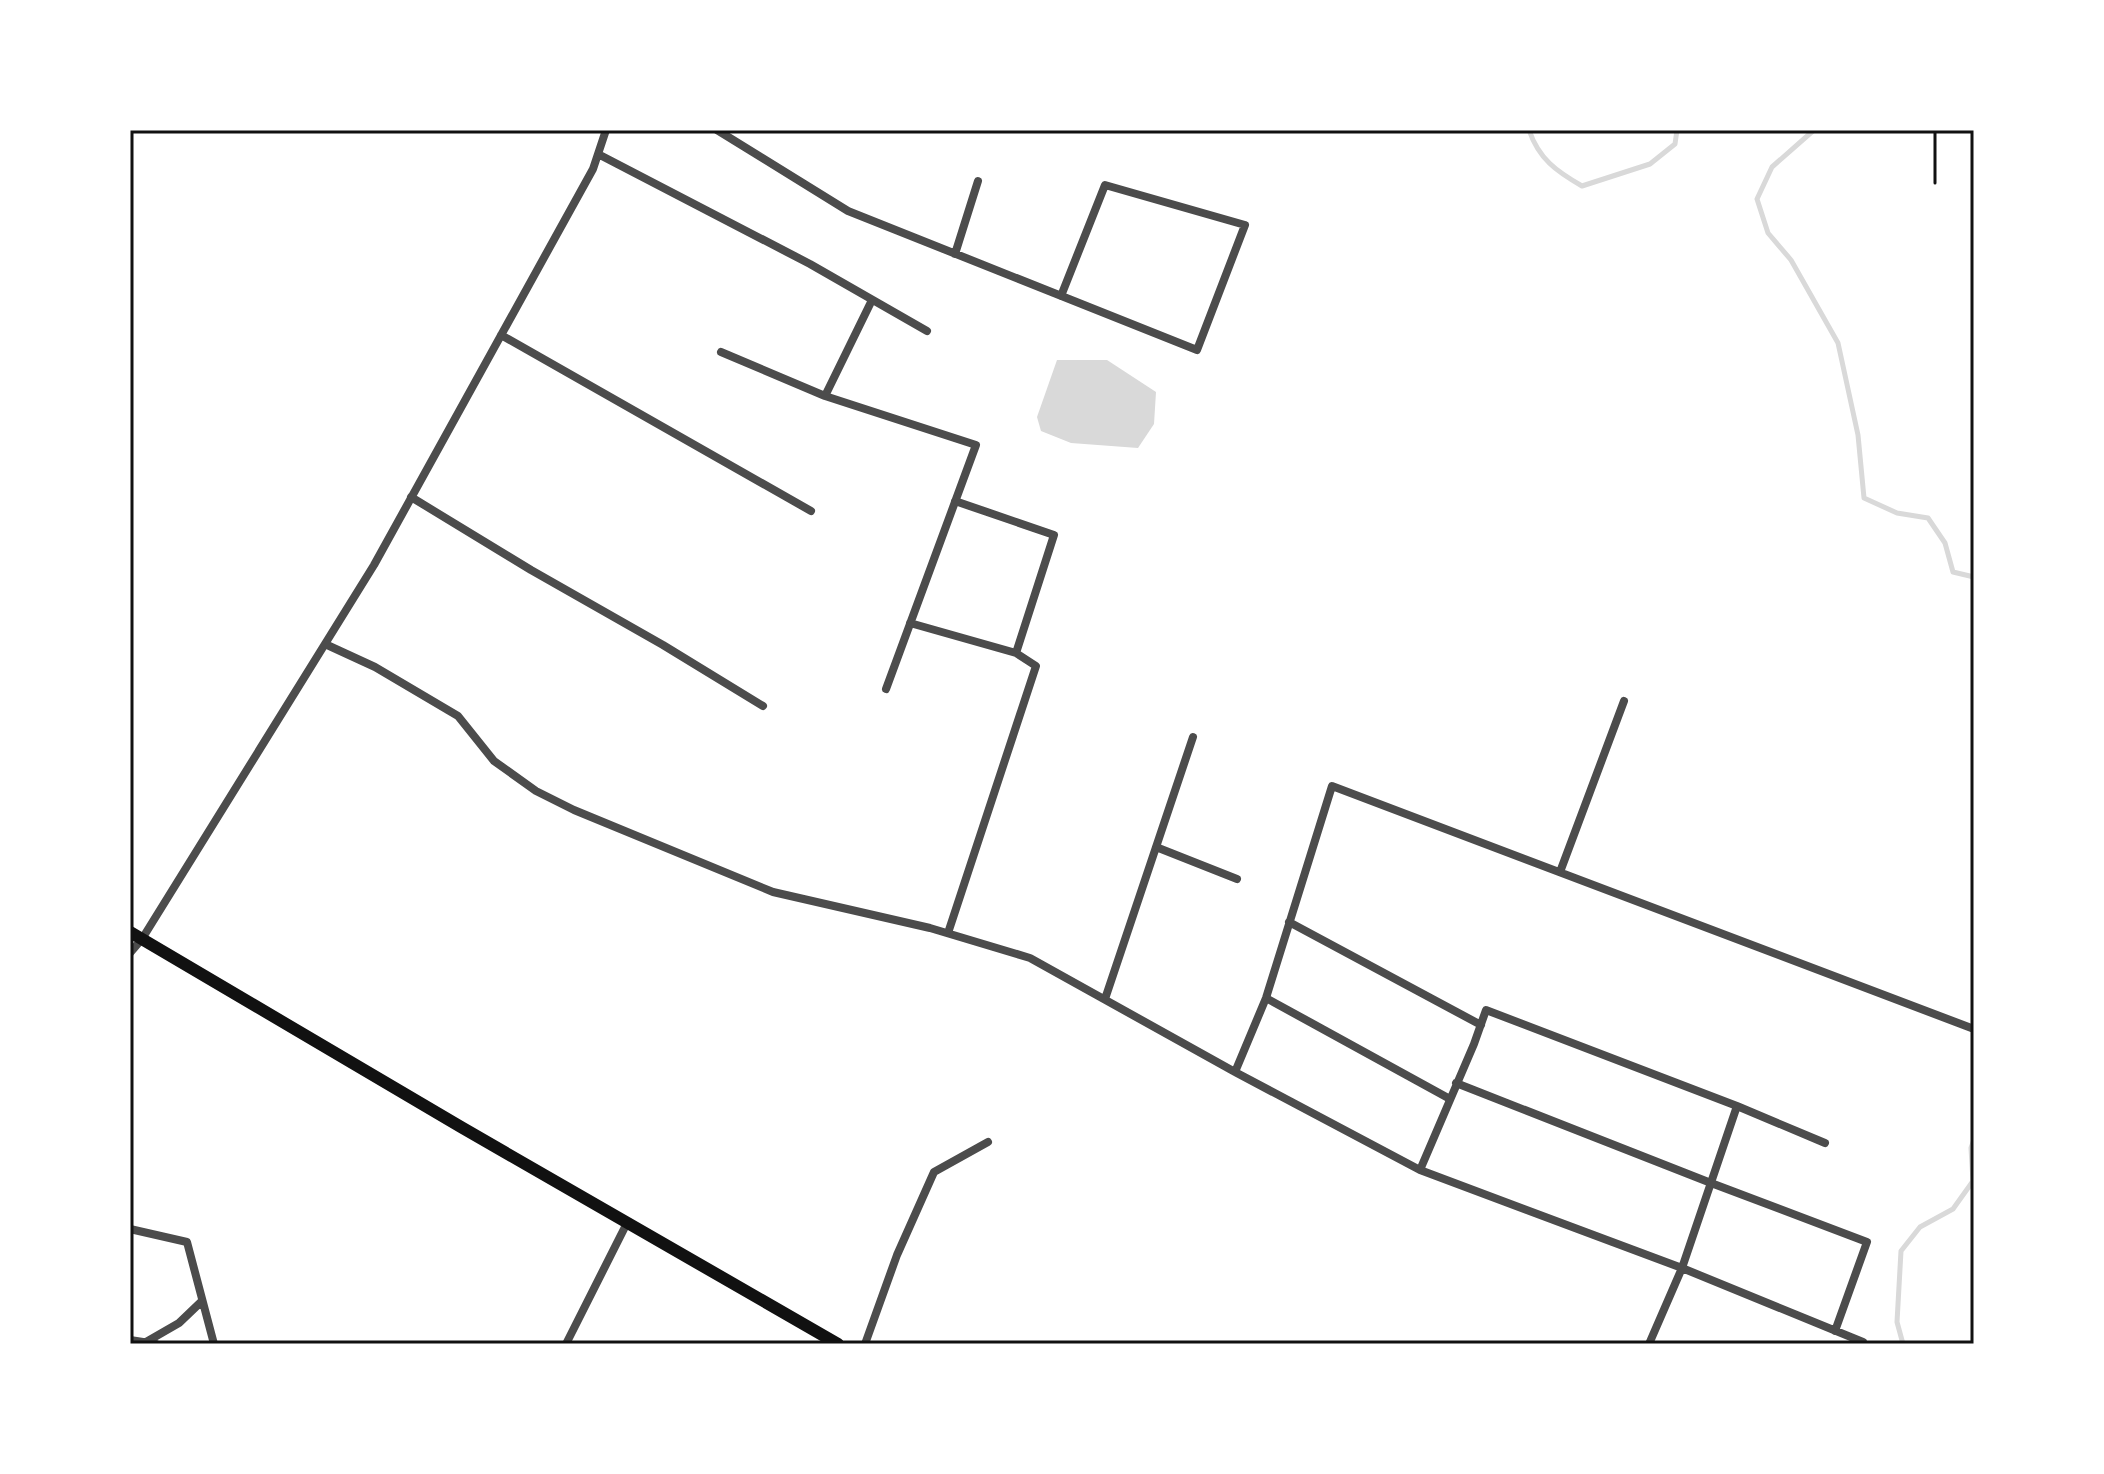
<svg xmlns="http://www.w3.org/2000/svg" width="2104" height="1474" font-family="'Space Grotesk',sans-serif">
<rect width="100%" height="100%" fill="#fff"/>
<!-- water -->
<path fill="#d9d9d9" d="M1057,360H1107L1156,392L1154,424L1138,448L1071,443L1041,431L1037,417Z"/>
<g fill="none" stroke-linecap="round" stroke-linejoin="round">
<!-- stream -->
<path stroke="#d9d9d9" stroke-width="5" d="M1529,130C1539,159 1556,171 1582,186L1650,164L1675,144L1677,130
M1814,130L1772,167L1757,199L1768,233L1791,260L1838,343L1858,435L1864,498L1897,513L1928,518L1945,543L1953,572L1974,577
M1903,1344L1897,1322L1901,1251L1920,1227L1953,1209L1973,1181L1971,1148L1974,1140"/>
<!-- path -->
<path stroke="#111" stroke-width="3" d="M1935,130V183"/>
<!-- minor -->
<path stroke="#4c4c4c" stroke-width="8" d="M717,130L848,211L1197,350L1245,225L1105,185L1061,296
M598,154L810,264L927,331
M955,254L978,181
M501,335L811,511
M721,352L825,396L976,445L886,689
M825,396L872,300
M411,497L531,570L663,645L763,706
M955,501L1054,535L1016,653
M910,623L1016,653L1036,666L948,933
M325,644L375,667L458,716L494,761L536,791L574,810L773,892L930,928L1030,958L1235,1072L1420,1170L1682,1268L1863,1342
M1156,847L1237,879
M1560,872L1624,701
M1289,922L1481,1025
M130,953L142,939L374,565L593,169L606,130
M1266,998L1450,1099
M1105,999L1193,737
M1235,1072L1266,998L1332,786L1974,1029
M1456,1083L1711,1183L1867,1242L1835,1331
M1420,1170L1474,1044L1486,1010L1737,1106L1825,1143
M130,1229L187,1242L214,1344
M130,1340L156,1344
M146,1342L179,1323L202,1301
M566,1344L627,1223
M865,1344L897,1255L934,1172L988,1142
M1649,1344L1682,1268L1737,1106"/>
<!-- secondary -->
<path stroke="#111" stroke-width="12" d="M130,932L461,1127L838,1344"/>
</g>
<!-- border -->
<rect width="2104" height="1474" fill="none" stroke="#ffffff" stroke-width="264"/>
<rect x="132" y="132" width="1840" height="1210" fill="none" stroke="#111" stroke-width="3"/>
</svg>
